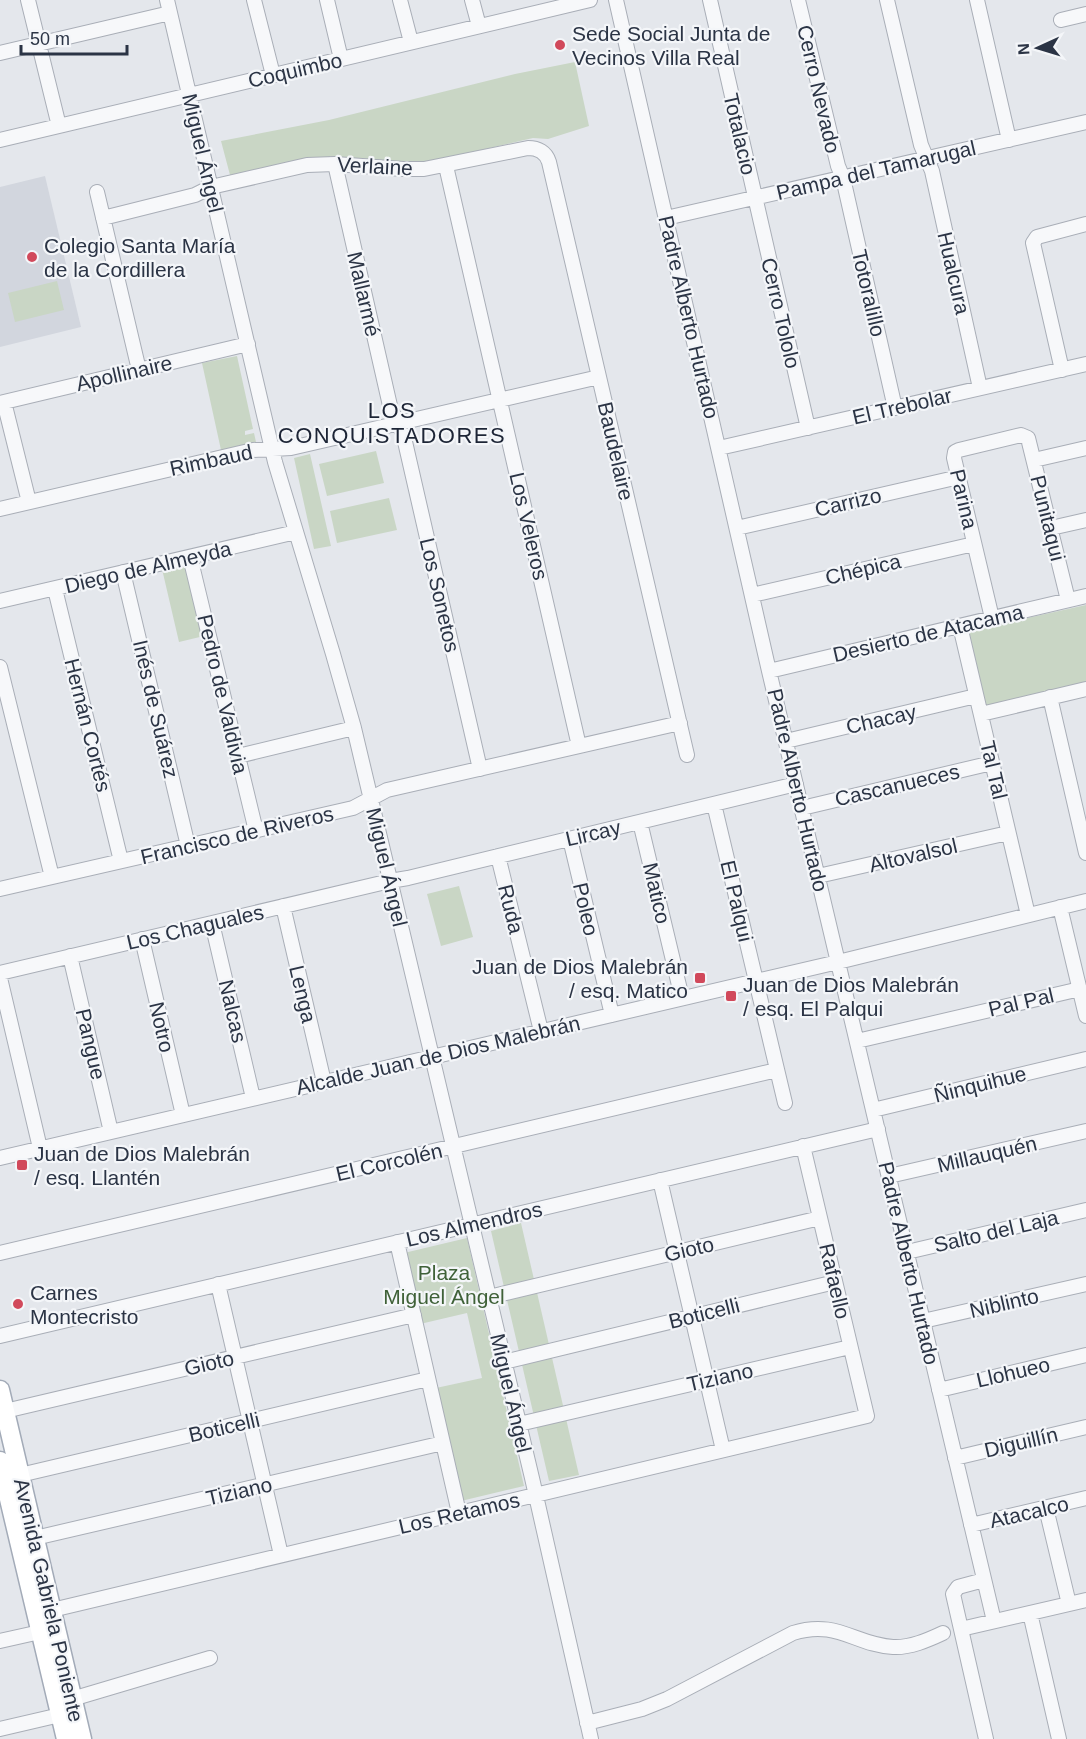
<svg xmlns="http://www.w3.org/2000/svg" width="1086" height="1739" font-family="Arial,sans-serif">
<rect width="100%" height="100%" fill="#e4e7ec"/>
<!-- built -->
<path fill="#d2d6de" d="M45,176L81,327L0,347V187Z"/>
<!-- green -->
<path fill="#c9d6c5" d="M575,62L589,126L548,139L533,138L443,159L418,163L395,162L371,159L310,158L230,175L221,141L329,120L515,74Z
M57,281L64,310L15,322L8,293Z
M237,356L253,429L245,431V435L254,433L256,442L221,450L202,363Z
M376,451L384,483L327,496L319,464Z
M310,454L331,546L314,549L294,458Z
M389,498L397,530L337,543L330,511Z
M187,563L204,636L179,642L162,569Z
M1086,605V684L986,706L969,631Z
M459,886L473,937L441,946L427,894Z
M521,1223L579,1475L549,1481L491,1231Z
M467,1238L524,1486L461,1501L436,1388L482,1378L467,1313L420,1324L404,1253Z"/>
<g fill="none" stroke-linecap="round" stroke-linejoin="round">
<defs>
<path id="minor" d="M28,0L59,126
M167,0L275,462L333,654L354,728L532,1478L591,1739
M254,0L273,75
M327,0L341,59
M400,0L411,42
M472,0L479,26
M616,0L769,671L994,1621
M710,0L808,428
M798,0L838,166L843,178L895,408
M887,0L921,145L932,171L980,388
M977,0L1009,140
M1061,20L1086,14
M0,53L170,13
M0,140L590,0
M335,164L391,410L403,433L480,769
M446,166L579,746
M97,192L139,370
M103,218L195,195L211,187L307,165L335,164L403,169H424L528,148C538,148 546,152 549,162L687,755
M666,218L1086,122
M1062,370L1033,243L1037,237L1086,224
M4,402L29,502
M0,403L248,344
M719,448L1086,364
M1034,460L1086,448
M0,509L253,450L291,448L599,377
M737,528L959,477
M1051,528L1086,520
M190,557L256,831
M123,572L188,846
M55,589L121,861
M752,595L974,544
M0,601L296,532
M992,618L954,458L955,452L959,450L1021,435L1028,438L1068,600
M960,626L1028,915
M0,667L52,877
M769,671L1086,596
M1050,697L1086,853
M981,714L1086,689
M786,741L976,696
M238,756L354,728
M714,804L785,1103
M802,808L992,763
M640,822L682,998
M570,839L612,1015
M498,856L541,1031
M818,876L1008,833
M0,889L353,808L387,790L680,723
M283,906L324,1082
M1060,907L1086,1016
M212,923L253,1098
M142,939L183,1115
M70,956L111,1132
M0,973L390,881L408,878L796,784
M0,978L40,1148
M857,1041L1080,989
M873,1110L1086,1059
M0,1158L838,962L1086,901
M889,1176L1086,1131
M660,1180L723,1450
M397,1242L459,1513
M907,1252L1086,1210
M0,1253L777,1070
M218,1284L281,1555
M489,1297L820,1218
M923,1321L1086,1284
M0,1336L878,1129
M504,1362L835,1282
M939,1390L1086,1355
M5,1411L414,1315
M519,1424L850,1347
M955,1458L1086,1427
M20,1475L428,1379
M1046,1508L1069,1604
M971,1525L1086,1498
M35,1538L443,1443
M984,1580L958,1587L953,1594L986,1739
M52,1610L867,1416L803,1146
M1030,1613L1059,1739
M961,1629L1086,1600
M0,1641L40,1632
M72,1699L210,1658
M587,1723L642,1709L667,1699L793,1633C837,1619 855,1645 893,1647C910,1648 928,1640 943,1633
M0,1729L60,1715"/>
<path id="major" d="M0,1390L82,1739
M0,1461L66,1739"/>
</defs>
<!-- minor casing -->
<use href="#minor" stroke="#a9aeb7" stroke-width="16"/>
<!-- major casing -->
<use href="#major" stroke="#a3abb8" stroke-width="21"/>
<!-- minor -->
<use href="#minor" stroke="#f7f8fa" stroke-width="14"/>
<!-- major -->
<use href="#major" stroke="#fff" stroke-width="18"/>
</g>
<!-- markers -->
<g fill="#d1495b" stroke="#f4f6f9" stroke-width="2">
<circle cx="560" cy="45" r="6"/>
<circle cx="32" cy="257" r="6"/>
<rect x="694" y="972" width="12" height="12" rx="3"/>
<rect x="725" y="990" width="12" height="12" rx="3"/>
<rect x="16" y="1159" width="12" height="12" rx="3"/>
<circle cx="18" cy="1304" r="6"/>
</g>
<g text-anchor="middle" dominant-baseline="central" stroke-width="4.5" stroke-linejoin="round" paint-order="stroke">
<!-- poi labels -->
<g font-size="21" fill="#2b3445" stroke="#f4f6f9" text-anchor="start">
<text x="572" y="33">Sede Social Junta de<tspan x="572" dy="24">Vecinos Villa Real</tspan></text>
<text x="44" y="245">Colegio Santa María<tspan x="44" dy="24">de la Cordillera</tspan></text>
<text x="688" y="966" text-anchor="end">Juan de Dios Malebrán<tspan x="688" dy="24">/ esq. Matico</tspan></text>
<text x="743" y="984">Juan de Dios Malebrán<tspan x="743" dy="24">/ esq. El Palqui</tspan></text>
<text x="34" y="1153">Juan de Dios Malebrán<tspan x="34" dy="24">/ esq. Llantén</tspan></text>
<text x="30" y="1292">Carnes<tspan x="30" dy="24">Montecristo</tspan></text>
</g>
<!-- street labels -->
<g font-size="21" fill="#2b3445" stroke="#f4f6f9">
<text transform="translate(295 70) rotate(-13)">Coquimbo</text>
<text transform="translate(819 89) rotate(77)">Cerro Nevado</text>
<text transform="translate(740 134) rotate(77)">Totalacio</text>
<text transform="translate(203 153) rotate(77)">Miguel Ángel</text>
<text transform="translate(375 166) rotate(3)">Verlaine</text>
<text transform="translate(876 170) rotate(-13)">Pampa del Tamarugal</text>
<text transform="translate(954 273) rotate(77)">Hualcura</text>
<text transform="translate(869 293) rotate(77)">Totoralillo</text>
<text transform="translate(364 294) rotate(77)">Mallarmé</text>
<text transform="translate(781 313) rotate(77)">Cerro Tololo</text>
<text transform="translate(689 317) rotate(77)">Padre Alberto Hurtado</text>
<text transform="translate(124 373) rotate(-13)">Apollinaire</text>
<text transform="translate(902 406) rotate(-13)">El Trebolar</text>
<text transform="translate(616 451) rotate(77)">Baudelaire</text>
<text transform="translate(211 460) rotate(-12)">Rimbaud</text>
<text transform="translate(964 499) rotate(77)">Parina</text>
<text transform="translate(848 502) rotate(-13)">Carrizo</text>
<text transform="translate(1048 518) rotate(76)">Punitaqui</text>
<text transform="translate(529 526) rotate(77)">Los Veleros</text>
<text transform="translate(148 567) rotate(-13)">Diego de Almeyda</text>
<text transform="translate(863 569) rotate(-13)">Chépica</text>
<text transform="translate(440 595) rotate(77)">Los Sonetos</text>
<text transform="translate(928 633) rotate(-13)">Desierto de Atacama</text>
<text transform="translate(223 694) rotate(77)">Pedro de Valdivia</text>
<text transform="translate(156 709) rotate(77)">Inés de Suárez</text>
<text transform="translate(881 719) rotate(-13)">Chacay</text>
<text transform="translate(88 725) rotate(76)">Hernán Cortés</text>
<text transform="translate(994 770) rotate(77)">Tal Tal</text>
<text transform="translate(897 785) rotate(-13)">Cascanueces</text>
<text transform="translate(798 790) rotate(77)">Padre Alberto Hurtado</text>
<text transform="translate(593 833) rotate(-13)">Lircay</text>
<text transform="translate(237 835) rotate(-13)">Francisco de Riveros</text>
<text transform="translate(913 855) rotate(-13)">Altovalsol</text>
<text transform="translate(387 867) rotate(77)">Miguel Ángel</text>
<text transform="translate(657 893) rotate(77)">Matico</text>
<text transform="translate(737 901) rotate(77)">El Palqui</text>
<text transform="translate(511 909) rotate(76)">Ruda</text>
<text transform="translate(586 909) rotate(77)">Poleo</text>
<text transform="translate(195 927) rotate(-13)">Los Chaguales</text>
<text transform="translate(303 994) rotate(77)">Lenga</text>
<text transform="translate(1021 1002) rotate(-13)">Pal Pal</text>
<text transform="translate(233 1011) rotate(77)">Nalcas</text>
<text transform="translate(162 1027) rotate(77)">Notro</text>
<text transform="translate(91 1044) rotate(77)">Pangue</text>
<text transform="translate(438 1055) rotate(-13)">Alcalde Juan de Dios Malebrán</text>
<text transform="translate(980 1084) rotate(-14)">Ñinquihue</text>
<text transform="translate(987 1154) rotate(-13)">Millauquén</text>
<text transform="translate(389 1162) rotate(-13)">El Corcolén</text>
<text transform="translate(474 1224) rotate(-13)">Los Almendros</text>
<text transform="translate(996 1231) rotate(-13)">Salto del Laja</text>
<text transform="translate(689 1249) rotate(-13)">Gioto</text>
<text transform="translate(909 1263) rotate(77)">Padre Alberto Hurtado</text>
<text transform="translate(835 1281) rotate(77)">Rafaello</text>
<text transform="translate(1004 1303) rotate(-13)">Niblinto</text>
<text transform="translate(704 1313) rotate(-14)">Boticelli</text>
<text transform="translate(209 1363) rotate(-13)">Gioto</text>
<text transform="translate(1013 1372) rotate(-13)">Llohueo</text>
<text transform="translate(720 1377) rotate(-13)">Tiziano</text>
<text transform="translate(511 1393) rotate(77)">Miguel Ángel</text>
<text transform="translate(224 1427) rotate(-13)">Boticelli</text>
<text transform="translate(1021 1442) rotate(-13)">Diguillín</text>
<text transform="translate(239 1491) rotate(-13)">Tiziano</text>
<text transform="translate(1029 1512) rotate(-13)">Atacalco</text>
<text transform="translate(459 1513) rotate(-13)">Los Retamos</text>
<text transform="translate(49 1600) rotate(77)">Avenida Gabriela Poniente</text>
</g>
<!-- park labels -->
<g font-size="21" fill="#3f6138" stroke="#f4f6f9">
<text x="444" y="1272">Plaza<tspan x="444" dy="24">Miguel Ángel</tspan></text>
</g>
<!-- neighbourhood labels -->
<g font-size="22" letter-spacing="1.5" fill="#1d2536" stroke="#f4f6f9">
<text x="392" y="410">LOS<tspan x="392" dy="25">CONQUISTADORES</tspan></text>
</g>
</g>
<!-- north arrow -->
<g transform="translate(1038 48) rotate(266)" stroke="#f4f6f9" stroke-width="4.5" paint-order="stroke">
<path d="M0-4.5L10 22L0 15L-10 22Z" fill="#2b3445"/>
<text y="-9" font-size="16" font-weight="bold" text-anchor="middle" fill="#2b3445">N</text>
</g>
<!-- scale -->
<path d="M21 45v9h106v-9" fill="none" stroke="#2b3445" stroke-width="3"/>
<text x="30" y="45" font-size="18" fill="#2b3445" stroke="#f4f6f9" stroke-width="4.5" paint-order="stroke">50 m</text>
</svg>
